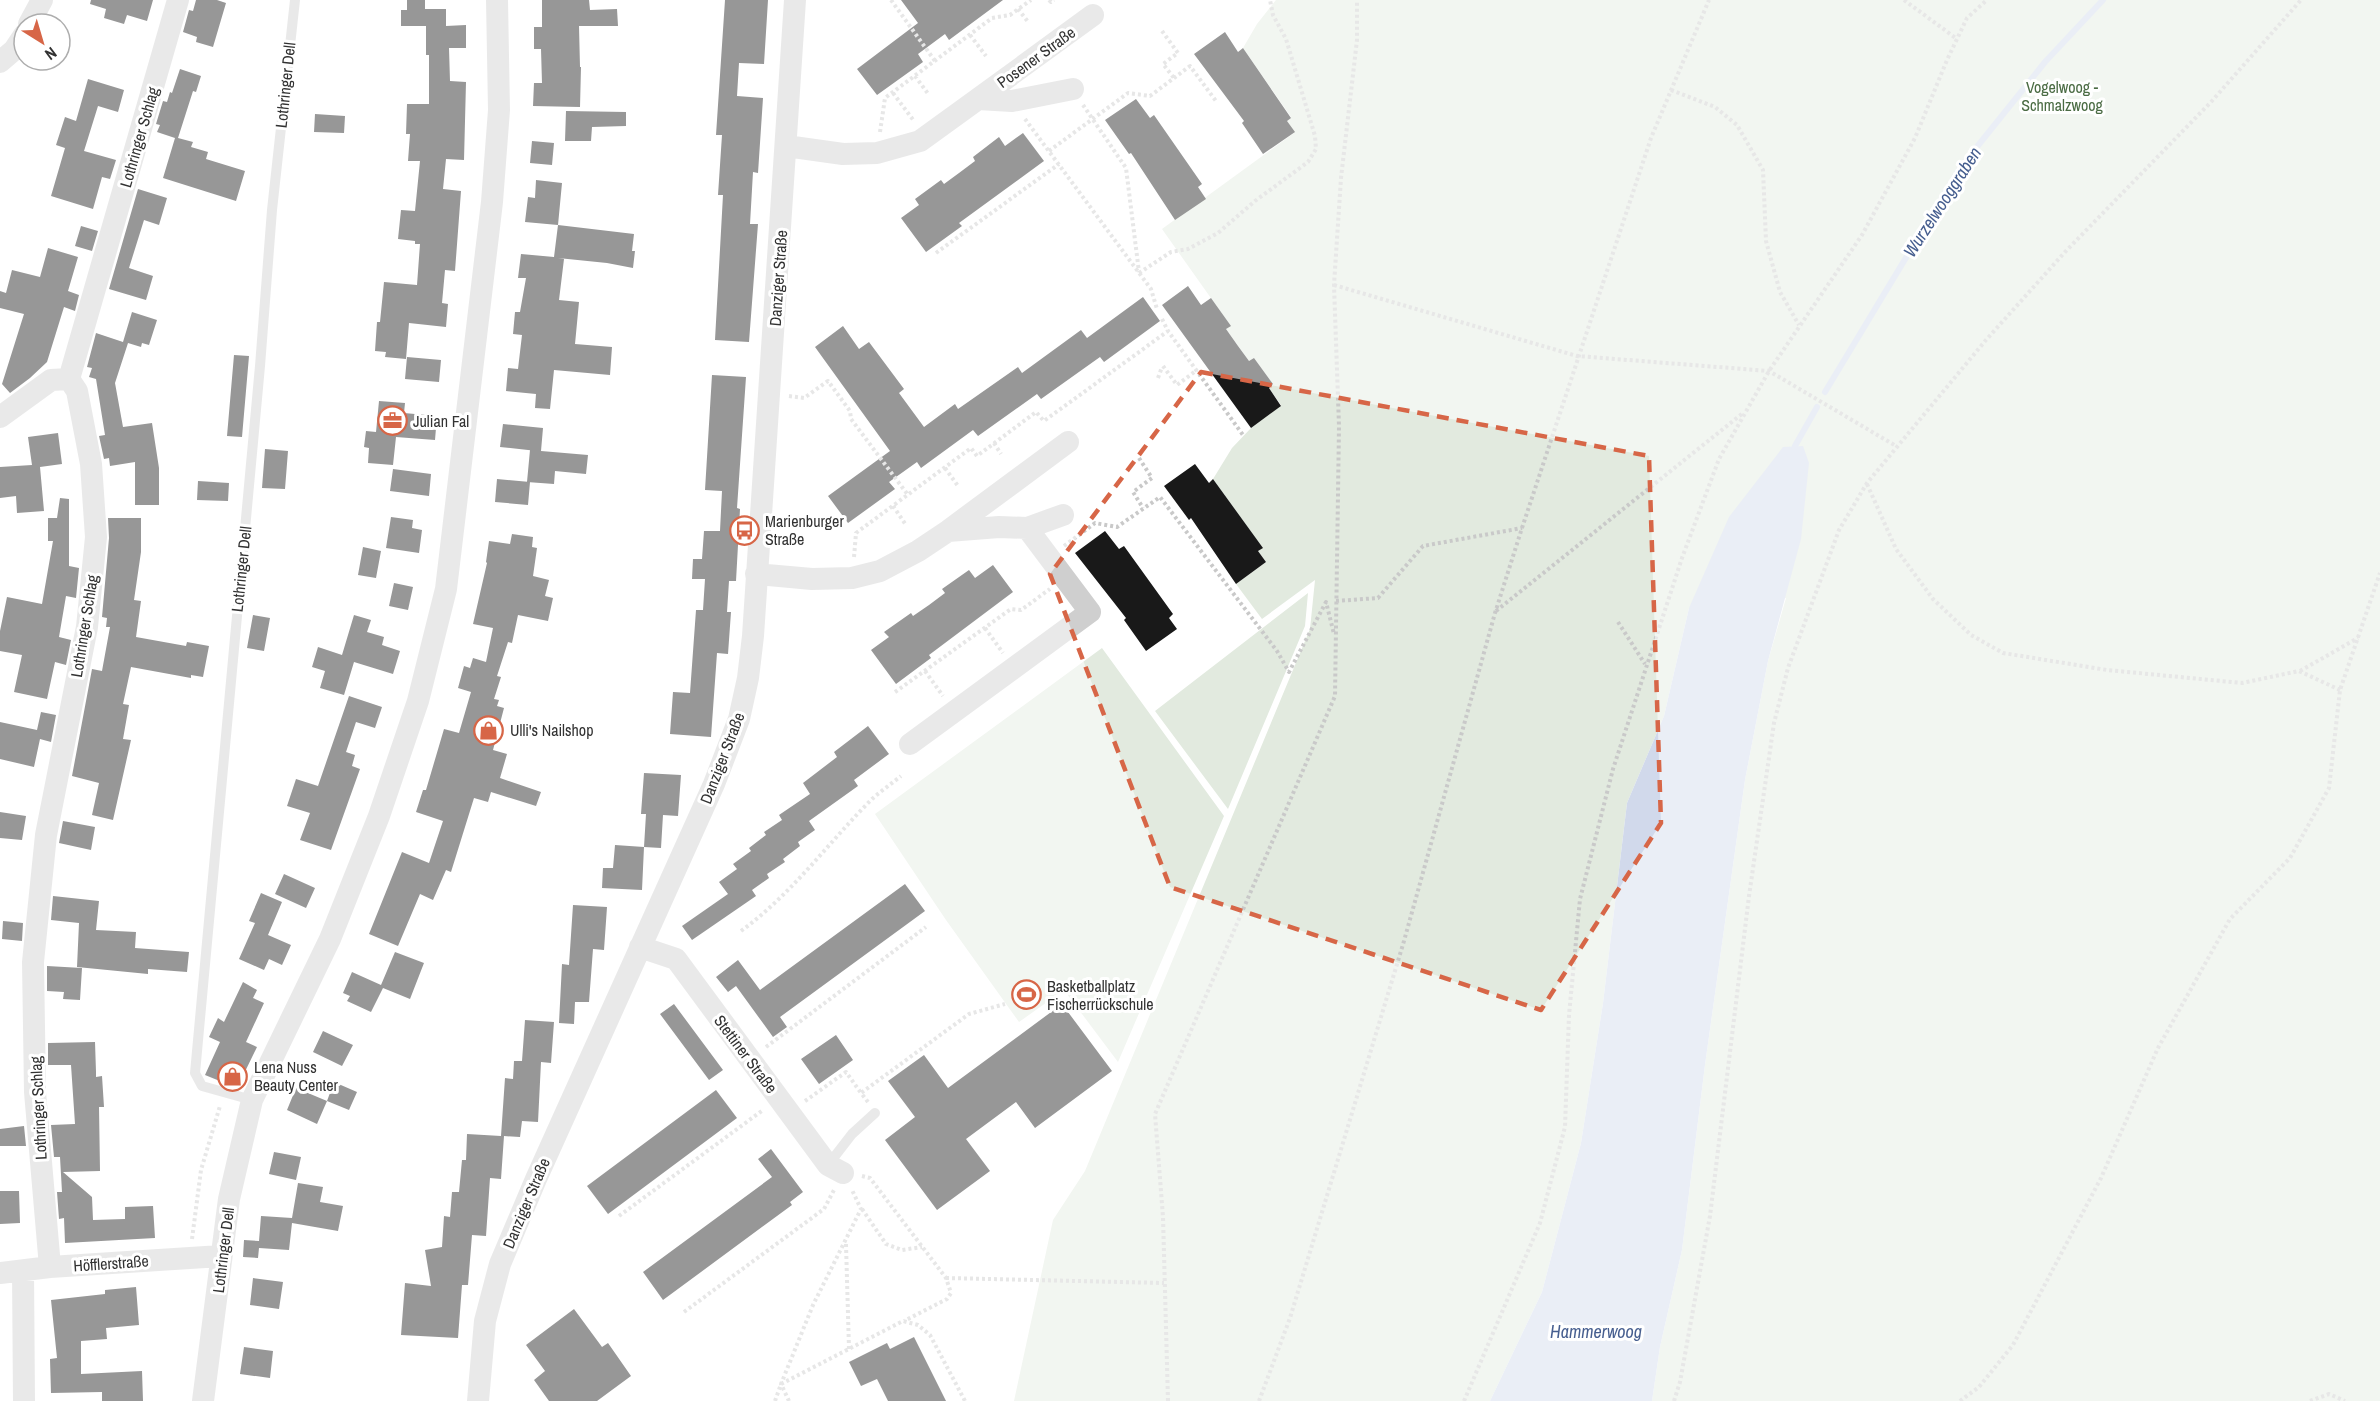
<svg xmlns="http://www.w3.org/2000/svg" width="2380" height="1401" font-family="'Archivo Narrow',sans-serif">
<rect width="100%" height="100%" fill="#fff"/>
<!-- green -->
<path fill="#e2eadf" d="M1276,0H2380V1401H1652L1660,1347L1682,1250L1705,1065L1745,780L1768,661L1786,598L1689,608L1664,716L1627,803L1603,1003L1581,1143L1542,1292L1490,1401H1014L1053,1220L1085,1171L1310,629L1315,580L1262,619L1236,584L1266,562L1258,551L1262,547L1213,479L1232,448L1251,428L1281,405L1269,388L1273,384L1254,358L1249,361L1226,329L1230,325L1162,229L1294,133L1287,121L1291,117L1243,48L1257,24Z
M1308,593L1305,626L1228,809L1155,711Z
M1102,648L1224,816L1118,1062L1064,990L1019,1022L946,920L875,814Z"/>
<!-- water -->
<path fill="#d1d9eb" d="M1803,446L1809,463L1801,539L1768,661L1745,780L1705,1065L1682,1250L1660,1347L1652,1401H1490L1542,1292L1581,1143L1603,1003L1627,803L1664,716L1689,608L1729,517L1783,447Z"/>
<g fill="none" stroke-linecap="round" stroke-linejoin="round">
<!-- stream -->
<path stroke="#d1d9eb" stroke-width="6" d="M1825,392L1960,168L2045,62L2103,0
M1795,446L1817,407"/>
</g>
<!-- building -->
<path fill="#191919" d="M91,0H153L147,21L127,15L124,24L104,18L106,9L90,4Z
M196,0H217L226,3L213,47L196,42L197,37L183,32L189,10L193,11Z
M407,0H425V9H446V26L466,25V48H449L450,81L466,82L464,160L446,159L443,189L461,191L455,271L445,270L442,303L448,304L446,327L409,323L406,359L385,357L386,352L375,351L377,322H380L384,282L417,285L420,244H415V241L398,239L401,210L415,211L420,161H408L410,134H406L407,104H429V55H426V26H401V10H407Z
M542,0H589L590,10L617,9L618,26H579L580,67H581L580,107L533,106L534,83H542L541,49H534V27H542Z
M725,0H768L764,64L739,63L737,96L763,98L758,173L753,172L750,224H758L749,342L715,340L723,195H718L722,135H716Z
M901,0H1003L949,40L945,34L918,54L923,62L877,95L857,69L918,23Z
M1225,32L1238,52L1243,48L1291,118L1287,121L1295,132L1263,154L1242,123L1244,121L1194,54Z
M180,69L201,76L196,92L193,91L178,138L193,142L191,147L208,152L206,159L245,171L236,201L163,178L175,138L157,132L160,125L156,124L163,101L167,102L170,92L172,93Z
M88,79L124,90L118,112L98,106L84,151L116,160L110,179L102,177L93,209L51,196L65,148L56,145L65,117L76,121Z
M1136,99L1150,118L1154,115L1202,184L1198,187L1206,199L1175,220L1131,153L1129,154L1105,120Z
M566,111L626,112V126L592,127L591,141H565Z
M315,114L345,116L344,133L314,132Z
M1023,133L1044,161L959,223L962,226L926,252L901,218L919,205L915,199L941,180L944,184L959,173L975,161L973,157L999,137L1005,146Z
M532,141L554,143L552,165L530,163Z
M536,180L562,183L558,225L525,222L528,197L535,198Z
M138,189L167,198L159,225L144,220L129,268L153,276L146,300L109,289Z
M558,225L634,234L632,251H635L633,268L607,263L558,258L564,259L559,300L579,302L575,344L612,347L610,375L554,370L550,409L535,408L536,394L506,391L508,368L518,369L522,335L513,334L515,312H520L526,278H518L521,254L554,257Z
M81,226L98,231L92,251L75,246Z
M48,248L78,257L68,291L79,295L75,311L64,307L47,362L30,378L10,393L2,384L24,314L0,308V291L6,293L12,270L40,277Z
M1188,286L1201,305L1211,298L1231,326L1226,329L1238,346L1249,361L1254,358L1273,384L1269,388L1281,406L1251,428L1162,305Z
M1143,297L1160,321L1104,362L1100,357L1041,399L1037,394L978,436L973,430L921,468L917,462L889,482L895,489L848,523L828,496L890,451L815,347L843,326L859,349L869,342L904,389L899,393L924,427L955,404L958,409L1018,367L1022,373L1081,330L1087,338Z
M132,312L157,320L149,345L142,343L141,347L128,343L115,383L123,427L152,423L159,468V505H135V462L110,466L109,458L104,459L99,436L105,435L96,379L89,377L92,368L87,367L96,333L123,342Z
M234,355L249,356L242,437L227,436Z
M407,357L441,360L439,382L405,379Z
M712,375L746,377L737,508L740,509L736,581H729L727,612H731L728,654L717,653L711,737L670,734L673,692L690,693L696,610H703L705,579H692L693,559H702L704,531H720L722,491L705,490Z
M379,401L405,403L404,413L437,416L435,440L396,437L393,465L368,463L369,448L364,447L366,431L376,432Z
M503,424L543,428L541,451L588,455L586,474L555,471L554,484L527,482L530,450L537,451L500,447Z
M58,433L62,464L40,467L44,511L17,513L16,496L0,498V467L32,465L28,437Z
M265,449L288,451L285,489L262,488Z
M1195,464L1209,483L1213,479L1263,548L1258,551L1266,562L1236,584L1191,518L1189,520L1164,486Z
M393,469L431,474L429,496L390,491Z
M497,479L530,482L528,505L495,502Z
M198,481L229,483L228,501L197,500Z
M60,498L69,499V566L79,568L76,598L66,596L59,637L71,640L66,665L55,662L47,699L14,692L22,655L0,651V631L7,597L42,604L53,541H48V518H57Z
M391,517L413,520L412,528L422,530L419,553L386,548Z
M108,518H141V552L134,600L141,601L136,637L186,646L187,642L209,646L203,677L191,675V678L131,667L123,704L129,705L123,739L131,740L113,820L92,815L99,783L72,776L92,669L102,671L110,627H106L107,618L102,617L109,538Z
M1105,531L1119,549L1124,546L1173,614L1169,618L1177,629L1146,651L1124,620L1126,618L1075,553Z
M512,534L533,537L532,547L537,548L533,576L549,580L545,596L553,598L548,621L518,615L512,643L508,642L497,676L501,677L494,699L499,700L497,706L504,708L493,750L507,754L500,778L541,792L536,806L491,792L488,802L474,798L451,872L446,870L433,900L420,894L398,946L369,934L402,852L429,863L443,821L416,812L423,790H426L444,729L459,733L471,692L458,688L464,666L470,668L473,658L486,662L493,628L473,624L487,563L486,562L489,541L510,544Z
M363,547L381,551L376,578L358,575Z
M993,565L1013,592L929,655L931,658L896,684L871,650L889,637L884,632L911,613L913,616L929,605L945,593L942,589L969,570L975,578Z
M394,583L413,587L408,610L389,606Z
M253,615L270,618L264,651L247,648Z
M354,615L371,620L367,632L384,637L382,645L400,651L393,674L354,662L344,695L320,688L325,671L312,667L318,647L342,655Z
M349,696L382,707L375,728L356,722L346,752L355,755L352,766L360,769L331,850L300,840L310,813L287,806L296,779L318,786Z
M41,712L56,715L51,742L40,739L34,767L0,759V722L37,730Z
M868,726L889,754L854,780L858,786L809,821L815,830L798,842L800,846L783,859L785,862L767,874L769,878L752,890L756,896L692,940L682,926L728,894L719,882L737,869L733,864L751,851L749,848L766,835L764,832L782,820L779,815L810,794L803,783L837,757L834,752Z
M644,773L681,775L678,816L663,815L661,848L644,847L646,814H641Z
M0,812L26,816L22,840L0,838Z
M63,821L95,827L91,850L59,843Z
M615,845L644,847L642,890L602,888L603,868H613Z
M284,874L315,888L306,908L275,894Z
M905,884L925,911L780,1017L787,1027L773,1037L736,986L728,992L716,977L738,960L760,990Z
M261,893L282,902L268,935L291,945L282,965L269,959L264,970L239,959L255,923L249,921Z
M53,896L99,901L96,930L136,932L135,948L189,952L187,972L148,969V974L77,967L79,923L51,920Z
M573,905L607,907L604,950L593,949L589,1002H575L574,1024L559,1023L562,964L569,965Z
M3,921L23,923L22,941L2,939Z
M395,952L424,963L410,999L383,988L371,1012L347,1001L350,996L343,993L352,972L381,985Z
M47,966L82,968L80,1000L63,999L64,992L47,991Z
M243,982L257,990L253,998L264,1003L246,1042L257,1047L237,1088L205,1075L220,1042L209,1037L218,1018L224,1022Z
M674,1004L723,1070L709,1080L660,1014Z
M1062,1004L1112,1071L1035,1128L1016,1102L966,1139L990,1171L937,1210L885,1140L915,1117L888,1081L924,1055L948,1088Z
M525,1020L554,1022L551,1063L541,1062L538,1122L522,1121L520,1137L504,1136L501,1179L490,1178L486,1236L472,1235L468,1285H462L458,1338L401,1335L405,1283L431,1286L425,1250L442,1247L444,1216L450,1217L452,1192H459L462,1160H466L467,1134L501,1136L505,1078L513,1079L514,1061H522Z
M323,1031L353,1045L342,1066L313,1052Z
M836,1035L853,1060L819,1084L801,1059Z
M95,1042L96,1072V1077L102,1076L104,1107H99L100,1171L63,1172L92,1197L93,1220L125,1219V1207L153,1206L155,1238L65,1243L64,1218L59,1219L57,1192H62L60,1157H54L51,1125L75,1124L71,1065H48V1043Z
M334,1082L357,1092L349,1110L327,1101Z
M296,1088L327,1101L317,1124L287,1110Z
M716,1090L737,1118L608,1214L587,1186Z
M24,1126L26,1146H0V1129Z
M771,1149L803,1192L790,1202L792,1205L663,1300L643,1272L772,1177L758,1159Z
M274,1152L301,1157L296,1180L269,1174Z
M298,1183L323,1187L320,1202L343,1206L338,1231L292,1223L289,1250L259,1248L258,1258L243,1257L244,1240L259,1241L261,1216L292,1218Z
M0,1191H19L20,1223L0,1224Z
M253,1278L283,1282L279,1309L250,1305Z
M136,1287L139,1325L106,1328L107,1339L81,1341V1374L142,1371L143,1401H102V1392L51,1393L50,1359L57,1358L51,1300L105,1294V1290Z
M574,1309L602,1347L608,1343L631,1376L597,1401H549L534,1380L545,1371L526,1345Z
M914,1337L946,1401H888L877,1379L861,1386L849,1362L887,1343L890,1349Z
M244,1347L273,1351L270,1378L240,1374Z"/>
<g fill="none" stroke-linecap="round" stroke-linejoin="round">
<!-- path -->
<path stroke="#c9c9c9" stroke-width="4" stroke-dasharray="3 3" stroke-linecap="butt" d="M891,0L935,61
M1049,0L1051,2L1054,0
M1904,0L1957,39
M1018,9L1029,23
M1162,31L1178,53L1163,64L1174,78
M970,35L986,56
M915,76L929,95
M1671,90L1715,107L1737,125L1763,170L1766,241L1780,292L1799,325
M893,93L914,121
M1083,105L1126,168L1139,272
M1025,119L1151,289L1157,309
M880,132L885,98L992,18L1010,15L1031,0
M1049,151L1128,93L1150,96L1190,66L1216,101
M936,253L1059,164
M1139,273L1171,252L1188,249L1218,233L1255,201L1308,162L1316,149L1315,136L1286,39L1273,15L1270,0
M1334,285L1577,356L1769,371L1896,446
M1162,319L1168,331L1243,435
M1163,366L1177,385L1197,370
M1158,378L1162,367
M789,396L804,398L828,381L850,411L851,419L908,495
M994,443L1001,454
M1139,458L1152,478L1133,492L1143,508
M945,468L958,486
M1867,484L1896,549L1933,599L1971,635L2003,653L2107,670L2242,683L2299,671L2340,690
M893,506L906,525
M1064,546L1095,523L1117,527L1160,497L1277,651L1289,672L1326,602L1334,634
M854,557L856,533L971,448L977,456L1036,412L1044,421L1168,331
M1336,601L1378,598L1423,546L1522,528
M1496,611L1743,413
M1618,622L1645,664
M985,628L1003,653
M925,671L943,696
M2300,671L2358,638
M895,692L1011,609L1021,610L1050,589
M741,931C792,894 828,843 872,799C881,791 891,784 901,776
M766,1047L926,927
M805,1101L846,1072L861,1093
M868,1102L861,1093L969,1014L1005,1004
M862,1176L870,1178L946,1278L951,1293L947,1299L904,1321
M862,1209L886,1244L902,1250L922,1247
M619,1216L763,1110
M192,1239L201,1170L220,1106
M846,1244L849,1349
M946,1278L1164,1283
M684,1312L824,1209L834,1190
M775,1401L781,1384L903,1321L918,1325L930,1335L965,1401
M789,1401L781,1384L813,1305L861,1209L852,1190
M1168,1401L1163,1217L1155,1114L1335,696L1339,426L1334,285L1341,178L1357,40V0
M1259,1401L1290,1318L1404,941L1495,613L1522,528L1651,138L1709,0
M1464,1401L1540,1223L1565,1127L1569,1015L1580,899L1613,769L1682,558L1719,459L1769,371L1862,235L1915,138L1947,60L1967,18L1987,0
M1674,1401L1680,1382L1710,1216L1749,896L1774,723L1788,668L1839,530L1867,483L1986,340L2065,252L2211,102L2301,0
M1960,1401L1979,1387L2013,1345L2101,1178L2158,1048L2230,919L2290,858L2329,788L2340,690L2380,573
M2310,1401L2329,1394L2345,1401"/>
<!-- lane -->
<path stroke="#cfcfcf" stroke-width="10" d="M252,1100L202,1086L195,1073L260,366L272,210L295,0
M828,1165L852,1134L875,1113"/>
<!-- street -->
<path stroke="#cfcfcf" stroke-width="22" d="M29,24L42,0
M0,62L14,50L24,35
M978,99L1093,15
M786,146L843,154L877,153L920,141L978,99L1012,101L1073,89
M0,417L51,380L69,379
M949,530L1068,442
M756,574L812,579L852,578L880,571L918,551L948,531L999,527L1027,528L1063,515
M910,744L1090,612L1027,528
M640,947L676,959L828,1165L843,1173
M50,1267L35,1092L33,962L46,835L87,627L96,537L91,464L77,391L69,379L178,0
M23,1271L24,1401
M0,1273L50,1267L221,1256
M203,1401L229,1199L252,1100L330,939L379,816L418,701L446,589L492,202L499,110L497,0
M478,1401L485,1321L500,1264L536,1179L714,784L739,719L748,678L753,636L795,0"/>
</g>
<!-- marked area -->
<path d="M0 0H2380V1401H0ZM1201,372L1649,456L1661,823L1541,1010L1170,887L1050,574Z" fill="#fff" fill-opacity=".55" fill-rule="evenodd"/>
<path fill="none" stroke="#d76647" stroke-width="4.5" stroke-dasharray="12 8" stroke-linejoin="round" d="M1201,372L1649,456L1661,823L1541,1010L1170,887L1050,574Z"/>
<!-- icons -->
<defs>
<symbol id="office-ring" viewBox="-11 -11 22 22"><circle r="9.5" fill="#fff" stroke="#d76647" stroke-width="1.5"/><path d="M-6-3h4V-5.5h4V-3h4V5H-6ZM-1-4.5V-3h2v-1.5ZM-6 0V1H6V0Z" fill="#d76647"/></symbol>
<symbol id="bus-ring" viewBox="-11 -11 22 22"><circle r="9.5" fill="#fff" stroke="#d76647" stroke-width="1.5"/><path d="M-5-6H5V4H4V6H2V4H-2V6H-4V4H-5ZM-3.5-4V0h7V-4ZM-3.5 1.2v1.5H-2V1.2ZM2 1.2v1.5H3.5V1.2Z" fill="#d76647"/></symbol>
<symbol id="shop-ring" viewBox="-11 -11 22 22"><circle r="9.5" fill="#fff" stroke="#d76647" stroke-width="1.5"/><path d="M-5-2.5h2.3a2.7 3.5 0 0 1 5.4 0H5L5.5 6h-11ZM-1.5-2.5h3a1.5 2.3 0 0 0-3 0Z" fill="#d76647"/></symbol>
<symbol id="stadium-ring" viewBox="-11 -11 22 22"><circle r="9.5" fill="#fff" stroke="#d76647" stroke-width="1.5"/><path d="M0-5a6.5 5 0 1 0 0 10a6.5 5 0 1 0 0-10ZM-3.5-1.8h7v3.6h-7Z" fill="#d76647"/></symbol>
</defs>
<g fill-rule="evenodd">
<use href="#office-ring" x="376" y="404" width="33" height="33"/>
<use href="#bus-ring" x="728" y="514" width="33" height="33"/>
<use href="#shop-ring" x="472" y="714" width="33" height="33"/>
<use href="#stadium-ring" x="1010" y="978" width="33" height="33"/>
<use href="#shop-ring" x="216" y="1060" width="33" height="33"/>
</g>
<g text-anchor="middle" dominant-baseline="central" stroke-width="6" stroke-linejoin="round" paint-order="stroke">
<!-- street labels -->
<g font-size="16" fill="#323232" stroke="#fff">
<text transform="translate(1036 57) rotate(-36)">Posener Straße</text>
<text transform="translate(285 85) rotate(-84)">Lothringer Dell</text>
<text transform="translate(139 137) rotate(-74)">Lothringer Schlag</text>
<text transform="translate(778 278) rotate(-86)">Danziger Straße</text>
<text transform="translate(241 569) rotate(-84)">Lothringer Dell</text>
<text transform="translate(84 626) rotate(-81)">Lothringer Schlag</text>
<text transform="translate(722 758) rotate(-69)">Danziger Straße</text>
<text transform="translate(746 1054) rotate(53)">Stettiner Straße</text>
<text transform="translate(38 1108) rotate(-93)">Lothringer Schlag</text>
<text transform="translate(526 1203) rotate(-67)">Danziger Straße</text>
<text transform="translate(223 1250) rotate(-83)">Lothringer Dell</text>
<text transform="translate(111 1263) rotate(-4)">Höfflerstraße</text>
</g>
<!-- park labels -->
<g font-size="16" fill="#4a6b43" stroke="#fff">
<text x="2062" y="87">Vogelwoog -<tspan x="2062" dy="18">Schmalzwoog</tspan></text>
</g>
<!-- poi labels -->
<g font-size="16" fill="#323232" stroke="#fff" text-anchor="start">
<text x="413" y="421">Julian Fal</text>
<text x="765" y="521">Marienburger<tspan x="765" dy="18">Straße</tspan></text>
<text x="510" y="730">Ulli's Nailshop</text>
<text x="1047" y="986">Basketballplatz<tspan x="1047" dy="18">Fischerrückschule</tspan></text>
<text x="254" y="1067">Lena Nuss<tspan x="254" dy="18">Beauty Center</tspan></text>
</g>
<!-- water labels -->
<g font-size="18" font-style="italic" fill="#465e8f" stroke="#fff">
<text transform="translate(1942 202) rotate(-57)">Wurzelwooggraben</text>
<text x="1596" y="1331">Hammerwoog</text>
</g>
</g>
<!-- north arrow -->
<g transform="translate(42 42) rotate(143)"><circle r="28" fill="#ffffff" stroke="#adadad" stroke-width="1.5"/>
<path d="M0-4.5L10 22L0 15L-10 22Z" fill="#d76647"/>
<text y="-9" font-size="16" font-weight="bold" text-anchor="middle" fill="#323232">N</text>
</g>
</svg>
